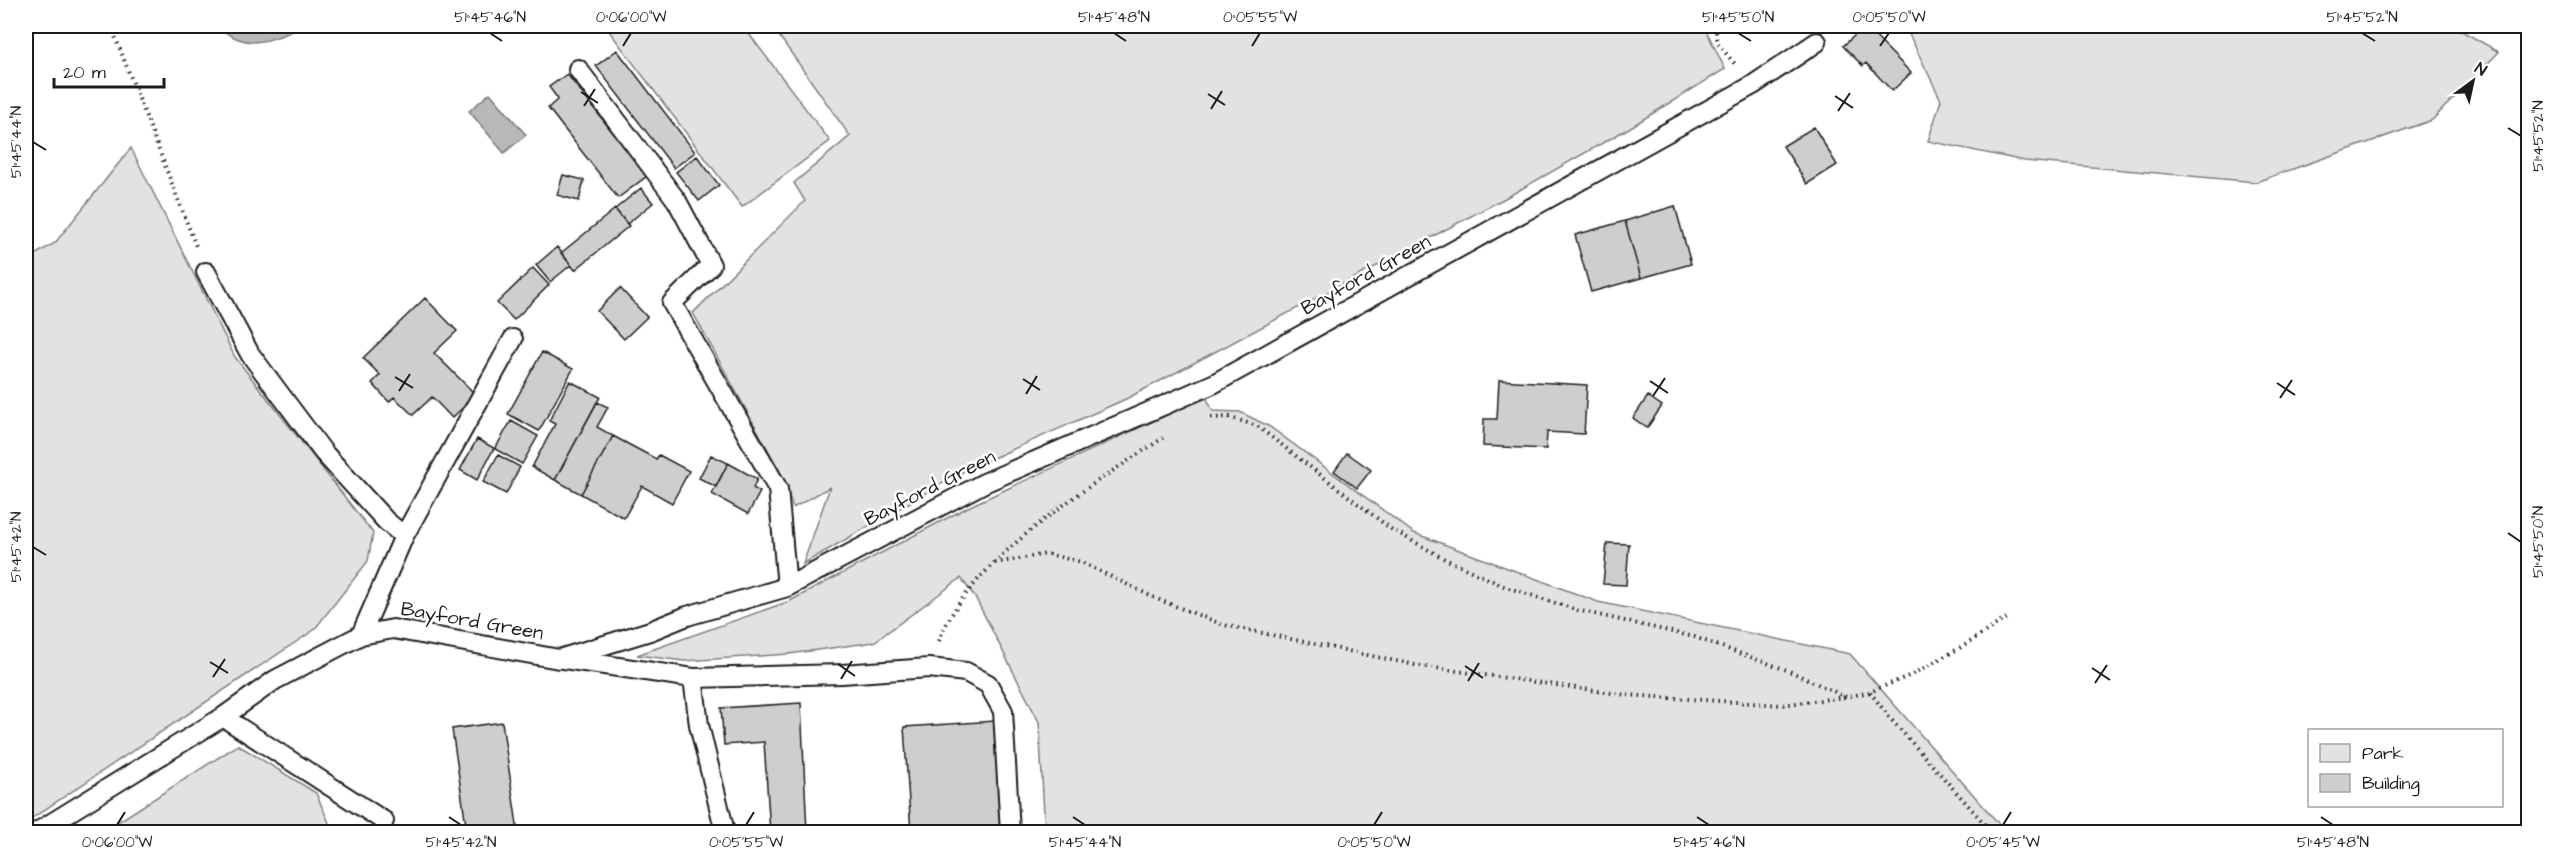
<svg xmlns="http://www.w3.org/2000/svg" width="2554" height="858" font-family="'Architects Daughter',sans-serif">
<rect width="100%" height="100%" fill="#fff"/>
<filter id="ink" filterUnits="userSpaceOnUse"><feTurbulence type="fractalNoise" baseFrequency=".0167" numOctaves="2"/><feDisplacementMap in="SourceGraphic" scale="12" xChannelSelector="R" yChannelSelector="G"/><feConvolveMatrix kernelMatrix="1 2 1 2 8 2 1 2 1" color-interpolation-filters="sRGB"/></filter>
<g filter="url(#ink)">
<!-- green -->
<path fill="#e2e2e2" stroke="#7f7f7f" stroke-width="1.5" d="M617,26H743L830,141L742,207L609,31Z
M772,26H1704L1725,69L1629,128L1507,197L1128,398L964,471L803,564L830,487L793,508L783,477L693,313L805,201L794,183L850,136Z
M1905,26H2453L2499,52L2432,120L2256,182L2025,161L1928,141L1941,100Z
M131,148L235,357L373,533L368,561L314,630L26,822V260L55,243Z
M1206,397L1213,411L1240,412L1270,427L1414,533L1598,602L1850,654L2006,832H1045L1039,722L976,599L961,578L874,642L789,654L684,661L637,655L790,601L970,506Z
M238,745L316,793L333,832H102Z"/>
<!-- water -->
<path fill="#b8b8b8" stroke="#7a7a7a" stroke-width="1.5" d="M217,26H304C271,40 248,53 217,26Z
M490,93L526,135L504,153L469,111Z"/>
<!-- building -->
<path fill="#cecece" stroke="#1c1c1c" stroke-width="1.5" d="M1865,26L1911,73L1892,91L1866,63L1863,66L1843,46Z
M617,50L695,152L674,168L596,66Z
M567,74L647,176L618,198L548,108L558,99L549,87Z
M1814,127L1837,165L1807,184L1783,146Z
M697,156L719,185L699,201L676,172Z
M563,175L584,180L579,201L557,195Z
M641,188L653,203L627,224L615,209Z
M1675,206L1691,264L1641,278L1625,221Z
M615,209L629,226L575,270L561,253Z
M1625,221L1641,278L1591,292L1575,235Z
M557,247L571,265L550,282L536,265Z
M533,268L549,285L514,320L497,303Z
M620,288L647,317L624,339L597,311Z
M425,298L457,331L434,353L476,395L452,418L432,397L413,415L394,397L389,402L372,383L380,375L363,358Z
M542,352L573,369L539,431L508,414Z
M1499,380L1587,385L1584,434L1547,432L1546,449L1483,446L1484,419H1497Z
M570,381L600,397L555,480L532,467L555,424L549,421Z
M1648,396L1662,406L1647,428L1633,418Z
M597,402L608,407L597,427L613,436L581,494L555,480Z
M511,421L538,436L522,464L495,449Z
M613,436L656,459L659,455L689,471L672,503L642,486L624,518L581,494Z
M477,439L494,448L477,480L460,470Z
M1347,453L1371,470L1357,488L1334,471Z
M498,455L520,467L506,494L483,482Z
M711,455L728,463L716,487L699,478Z
M728,463L757,479L753,488L760,492L748,514L712,494Z
M1607,543L1629,544L1626,585L1603,584Z
M801,703L807,832H770L764,742L724,745L721,708Z
M995,721L1002,832H911L904,727Z
M502,722L518,832H467L452,729Z"/>
<g fill="none" stroke-linecap="round" stroke-linejoin="round">
<defs>
<path id="lane" d="M578,69L677,201L711,265L672,303L778,489L787,587
M206,272L250,354L324,453L386,521L404,536
M361,635L404,536L513,339
M564,659L693,678L842,674L929,668L966,672L988,684L1003,711L1010,832
M693,678L699,725L725,832
M223,717L384,821
M37,832L223,717L275,680L361,635L393,629L559,659L650,631L687,616L787,587L984,483L1213,384L1753,85L1817,42"/>
</defs>
<!-- lane casing -->
<use href="#lane" stroke="#1c1c1c" stroke-width="22"/>
<!-- path -->
<path stroke="#1c1c1c" stroke-width="4" stroke-dasharray="1.5 4.5" stroke-linecap="butt" d="M111,26L196,246
M1715,26L1718,44L1735,64
M1211,418L1229,417L1257,426L1391,529L1445,559L1506,587L1577,610L1694,637L1787,670L1846,697L1870,692L1911,675L1965,645L2008,617
M995,563L1047,554L1081,562L1157,599L1224,625L1415,665L1626,695L1782,705L1844,697
M939,641C967,561 1094,483 1163,438
M1870,692L1889,717L1992,832"/>
<!-- lane -->
<use href="#lane" stroke="#fff" stroke-width="18"/>
</g>
</g>
<!-- ticks -->
<path fill="none" stroke="#1c1c1c" stroke-width="2" d="M490,33L502,41M1114,33L1126,41M1738,33L1751,41M2362,33L2375,41M623,46L631,33M1252,46L1260,33M1880,46L1889,33M581,92L598,103M1208,94L1225,105M1835,96L1853,108M584,106L595,89M1211,109L1222,91M1838,111L1850,93M2508,128L2521,136M33,142L46,150M395,377L413,388M1023,379L1040,390M1650,381L1668,393M2277,383L2295,395M399,391L410,374M1026,394L1037,376M1653,396L1665,378M2280,398L2292,380M2508,533L2521,542M33,547L46,555M210,662L228,673M838,664L855,676M1465,666L1483,678M2092,668L2110,680M213,677L225,659M841,679L852,661M1468,681L1479,663M2095,683L2107,665M449,817L461,825M1073,817L1085,825M1697,817L1709,825M2321,817L2333,825M117,825L125,812M746,825L754,812M1374,825L1382,812M2003,825L2011,812"/>
<g text-anchor="middle" dominant-baseline="central" stroke-width="5" stroke-linejoin="round" paint-order="stroke">
<!-- street labels -->
<g font-size="20" fill="#1c1c1c" stroke="#fff">
<text transform="translate(1366 275) rotate(-29)">Bayford Green</text>
<text transform="translate(930 488) rotate(-27)">Bayford Green</text>
<text transform="translate(472 621) rotate(10)">Bayford Green</text>
</g>
</g>
<!-- margin -->
<rect width="2554" height="858" fill="none" stroke="#fff" stroke-width="66"/>
<!-- legend -->
<rect x="2308" y="729" width="195" height="78" fill="#ffffff" stroke="#a4a4a4" stroke-width="1.5"/>
<rect x="2320" y="744" width="30" height="18" fill="#e2e2e2" stroke="#a4a4a4" stroke-width="1.5"/>
<text x="2362" y="759" font-size="18" fill="#1c1c1c">Park</text>
<rect x="2320" y="774" width="30" height="18" fill="#cecece" stroke="#a4a4a4" stroke-width="1.5"/>
<text x="2362" y="789" font-size="18" fill="#1c1c1c">Building</text>
<!-- north arrow -->
<g transform="translate(2473 81) rotate(33)" stroke="#ffffff" stroke-width="4.5" paint-order="stroke">
<path d="M0-4.5L10 22L0 15L-10 22Z" fill="#1c1c1c"/>
<text y="-9" font-size="16" font-weight="bold" text-anchor="middle" fill="#1c1c1c">N</text>
</g>
<!-- scale -->
<path d="M54 78v9h110v-9" fill="none" stroke="#1c1c1c" stroke-width="3"/>
<text x="63" y="78" font-size="18" fill="#1c1c1c" stroke="#ffffff" stroke-width="4.5" paint-order="stroke">20 m</text>
<rect x="33" y="33" width="2488" height="792" fill="none" stroke="#1c1c1c" stroke-width="2"/>
<g font-size="15" text-anchor="middle" fill="#1c1c1c">
<text x="490" y="22">51°45'46"N</text>
<text x="631" y="22">0°06'00"W</text>
<text x="1114" y="22">51°45'48"N</text>
<text x="1260" y="22">0°05'55"W</text>
<text x="1738" y="22">51°45'50"N</text>
<text x="1889" y="22">0°05'50"W</text>
<text x="2362" y="22">51°45'52"N</text>
<text transform="translate(2538 136) rotate(-90)" y="5">51°45'52"N</text>
<text transform="translate(16 142) rotate(-90)" y="5">51°45'44"N</text>
<text transform="translate(2538 542) rotate(-90)" y="5">51°45'50"N</text>
<text transform="translate(16 547) rotate(-90)" y="5">51°45'42"N</text>
<text x="117" y="847">0°06'00"W</text>
<text x="461" y="847">51°45'42"N</text>
<text x="746" y="847">0°05'55"W</text>
<text x="1085" y="847">51°45'44"N</text>
<text x="1374" y="847">0°05'50"W</text>
<text x="1709" y="847">51°45'46"N</text>
<text x="2003" y="847">0°05'45"W</text>
<text x="2333" y="847">51°45'48"N</text>
</g>
</svg>
